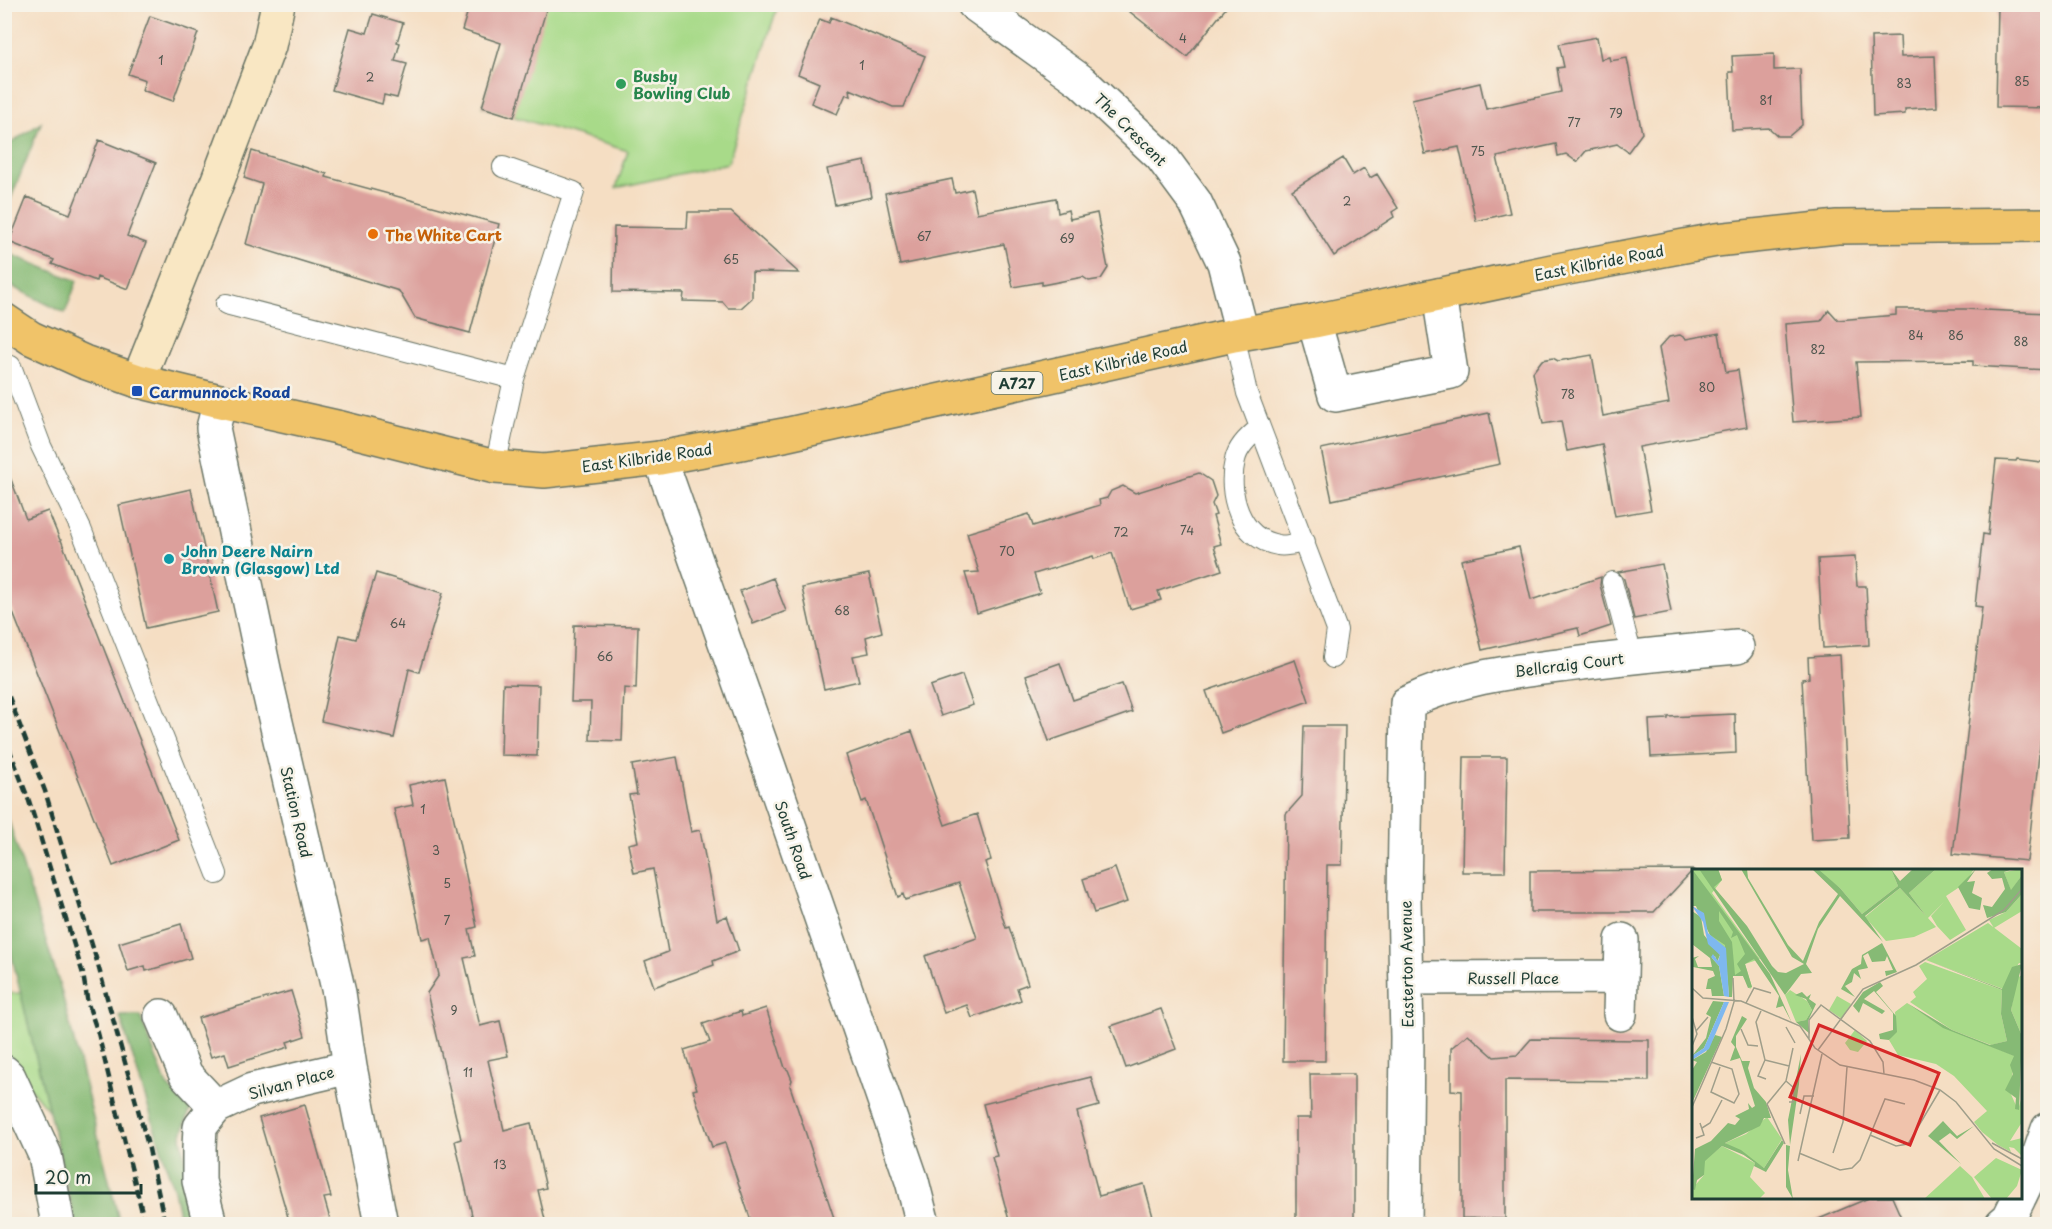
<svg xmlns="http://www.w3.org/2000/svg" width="2052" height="1229" font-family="'Playpen Sans',sans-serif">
<rect width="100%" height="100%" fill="#f7f3e8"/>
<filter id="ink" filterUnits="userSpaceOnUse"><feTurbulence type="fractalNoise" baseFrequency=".0167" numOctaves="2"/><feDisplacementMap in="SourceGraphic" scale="12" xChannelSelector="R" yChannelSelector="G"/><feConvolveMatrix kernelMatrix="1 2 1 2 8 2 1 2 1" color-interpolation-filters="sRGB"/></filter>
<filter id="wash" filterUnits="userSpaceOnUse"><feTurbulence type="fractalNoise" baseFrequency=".008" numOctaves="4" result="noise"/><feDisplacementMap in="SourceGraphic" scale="24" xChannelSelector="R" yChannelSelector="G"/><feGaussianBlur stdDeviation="1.35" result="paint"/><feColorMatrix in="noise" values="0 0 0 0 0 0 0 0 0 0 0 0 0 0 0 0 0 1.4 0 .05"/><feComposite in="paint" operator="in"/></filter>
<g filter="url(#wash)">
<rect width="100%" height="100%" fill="#f5dec3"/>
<!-- green -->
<path fill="#a8da89" stroke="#648c5e" stroke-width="1.5" d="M513,5H778L728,163L616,188L628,151L482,107Z
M21,993L49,1111L5,1058L4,994Z"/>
<!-- forest -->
<path fill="#86ba75" stroke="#527c54" stroke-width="1.5" d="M41,123L5,213V147Z
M5,252L77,281L65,313L5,283Z
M4,806L60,986L120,1224H76L5,928Z
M120,1016H140L167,1086L190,1110L181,1137L198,1224H181L174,1190Z"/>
<g id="blocks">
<!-- building -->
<path fill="#dca09c" d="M470,4H548L514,117L482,107L501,43L462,30Z
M1120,4H1229L1187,57Z
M1998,4H2045L2044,55H2048V108L1996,107Z
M373,14L403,23L397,42L400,43L395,61L407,64L397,98L384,95L382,104L332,90L350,28L367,33Z
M150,16L198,33L173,101L142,90L145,80L128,74Z
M831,17L925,56L904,107H893L850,89L851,96L846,94L837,114L811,103L819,83L798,74L820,19L829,23Z
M1900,36L1901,57L1935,56L1937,107L1905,109V114L1873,116L1871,37Z
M1597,37L1601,59L1609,57L1610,61L1627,58L1642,133L1628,152L1617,144L1586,151L1577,162L1566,154L1558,156L1556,144L1497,157L1510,213L1476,221L1459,147L1425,154L1412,99L1480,83L1486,109L1561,92L1557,68L1564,67L1559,44Z
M1774,54V70L1800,69L1802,125L1789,136H1778L1769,128L1732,130L1729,72H1733L1732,56Z
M99,140L156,163L127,236L146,243L128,289L97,277L96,281L52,264L54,260L9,242L27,197L70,214Z
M252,151L327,174L326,177L499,224L470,333L415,318L399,291L246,244L262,184L244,178Z
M1343,158L1353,175L1364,168L1370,178L1377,174L1398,208L1392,212L1394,217L1334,256L1292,190Z
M865,161L872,197L835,205L827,169Z
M952,179L955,193L972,189L977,213L1056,198L1058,213L1068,210L1070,219L1097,213L1108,268L1101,279L1089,281L1083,277L1042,285V282L1013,287L1004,244L900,265L885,193Z
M688,212H731L799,273L752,272V298L741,308H728L723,302L683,301L684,293L613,292L614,227L687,228Z
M1896,309H1965L2048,313V370L1973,366V361L1856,362L1861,417L1793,422L1785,324L1821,321L1829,310L1838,320L1896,315Z
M1719,333L1726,372L1738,370L1747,427L1639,447L1651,510L1615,516L1602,444L1567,451L1561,421L1543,424L1533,372L1542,360L1553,358L1558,361L1592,355L1603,416L1669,403L1659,348L1669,337L1680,335L1686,339Z
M1489,413L1500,464L1332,500L1321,449Z
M2017,459L2048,463V675L2027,861L1953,854L1982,607L1975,606L1983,534L1988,535L1996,460L2016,461Z
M7,469L26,519L48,511L60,540H61L179,840L113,866L4,590V470Z
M1199,473L1211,481L1216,496L1212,504L1216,515L1213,516L1221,544L1214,546L1222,570L1158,591L1161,600L1130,609L1112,553L1094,559L1093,556L1034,574L1040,593L977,613L965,573L979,572L967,533L1029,514L1033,526L1100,505L1099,500L1107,498L1111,491L1123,486L1135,493Z
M191,489L218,612L146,628L119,505Z
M1519,547L1531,600L1601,577L1600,585L1611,626L1580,636L1578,628L1482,650L1461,560Z
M1855,557L1857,586H1866L1869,645L1823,648L1818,559Z
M1662,564L1671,612L1634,619L1624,579L1618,572Z
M376,573L443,593L419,672L409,669L394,738L321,721L340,635L356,639Z
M869,574L882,632L866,637L869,653L853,656L859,681L824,689L802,588Z
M773,578L786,611L753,624L740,591Z
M574,625L638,626L636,689L624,688L622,741L590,740L591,702H571Z
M1840,655L1850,838L1811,840L1802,679L1809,678L1808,657Z
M1295,660L1309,701L1221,733L1206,691Z
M1060,663L1073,700L1122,684L1132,712L1049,741L1026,675Z
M962,675L973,705L941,716L930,686Z
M503,684L539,685L537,756L501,755Z
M1735,714L1736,753L1651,757L1649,720L1668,719V717Z
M1304,726H1345L1342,865H1327L1325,1061H1283L1286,814L1302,796Z
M912,731L945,825L977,814L991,860L985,862L1006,928L1009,927L1028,984L1017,988L1021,1000L972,1018L967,1005L944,1013L925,956L977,938L959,883L905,900L903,894L898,897L866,800L862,802L846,755Z
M677,757L691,832L700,830L717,920L727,916L739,951L713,961L714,965L654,987L645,961L668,952L653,869L634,873L628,844L638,842L629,795L637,794L632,765Z
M1464,757H1507L1505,872H1462Z
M445,777L477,927L469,929L475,956L464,958L480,1026L500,1021L508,1056L488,1060L504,1130L531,1123L546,1188L538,1190L546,1224H474L455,1141L461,1139L427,993L439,975L430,937L422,939L394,809L413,805L409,785Z
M1115,868L1127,902L1094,913L1083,879Z
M1693,870L1654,912H1530V871Z
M181,924L191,958L146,971L145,966L128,971L119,943Z
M291,991L305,1036L287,1042L289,1047L229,1066L225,1053L211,1057L198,1018Z
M766,1008L785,1068L788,1070L792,1080L790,1086L836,1224H752L725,1143L712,1147L693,1090L697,1089L684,1050L710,1042L703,1024L741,1011L742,1016Z
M1161,1009L1176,1049L1126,1068L1111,1026Z
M1468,1034L1494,1057L1517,1055L1531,1039L1649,1040V1081L1505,1080V1219L1462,1218V1091L1451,1090V1048Z
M1310,1074H1354V1224H1296V1118H1311Z
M1091,1077L1099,1106L1077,1112L1099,1196L1144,1184L1155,1224H1010L992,1157L997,1156L983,1104Z
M305,1105L331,1197L324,1198L330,1219L316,1224H290L259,1118Z
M1871,1197H1892L1904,1224H1807Z"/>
</g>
</g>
<g filter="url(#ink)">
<use href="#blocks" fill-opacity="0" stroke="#6a7566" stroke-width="1.5"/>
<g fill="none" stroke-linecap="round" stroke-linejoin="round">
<defs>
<path id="service" d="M226,304L514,379
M1234,335L1247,393L1337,630L1333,658
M11,366L41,446L81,529L217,874
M1260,428C1249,436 1238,446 1235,460C1227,493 1239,539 1278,545C1286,547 1297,543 1305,542
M495,467L514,379L574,192L503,167
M1612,582L1632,656"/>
<path id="minor" d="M974,4L1081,81L1161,156L1195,202L1224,263L1242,333
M1314,321L1335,395L1451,372L1439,295
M220,401L213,428L268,688L339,993L350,1067L381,1224
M660,458L769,767L912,1181L923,1224
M1406,978L1620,977
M1620,1014L1622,940
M161,1016L186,1075L216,1107
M4,1072L9,1077L45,1155L58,1224
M2020,1196L2038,1158L2048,1129
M210,1224L199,1181V1148L200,1127L216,1107L252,1090L350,1067
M1405,1224L1407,1037L1404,899L1407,703C1460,677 1509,672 1567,665C1624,657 1680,652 1737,647
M2002,1224L2009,1218L2019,1198"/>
<path id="secondary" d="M138,381L218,180L269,46L278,4"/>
<path id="primary" d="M4,320L31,338L84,362L138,381L220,401L337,427L495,467L544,471L660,458L784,435L1234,335L1314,321L1552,271L1716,240L1837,227L2048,225"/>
</defs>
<!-- service casing -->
<use href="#service" stroke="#6a7566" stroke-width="22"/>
<!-- minor casing -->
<use href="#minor" stroke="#6a7566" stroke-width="36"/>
<!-- secondary casing -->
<use href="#secondary" stroke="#6a7566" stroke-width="36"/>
<!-- primary casing -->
<use href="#primary" stroke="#6a7566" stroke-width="36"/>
<!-- service -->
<use href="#service" stroke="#fff" stroke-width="20"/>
<!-- minor -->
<use href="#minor" stroke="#fff" stroke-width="33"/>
<!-- secondary -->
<use href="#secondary" stroke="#f9e7c3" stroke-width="33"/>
<!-- primary -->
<use href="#primary" stroke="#f0c369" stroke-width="33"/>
<!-- rail -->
<path stroke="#1f3d34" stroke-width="4.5" stroke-dasharray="9 4.5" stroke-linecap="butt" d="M4,684L45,791L96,958L149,1149L165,1224
M4,735L29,801L83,974L88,1004L98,1033L145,1224"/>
</g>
</g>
<!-- markers -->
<circle fill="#2e9e5b" stroke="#f7f3e8" stroke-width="2" cx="621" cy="84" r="6"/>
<circle fill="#e8710a" stroke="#f7f3e8" stroke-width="2" cx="373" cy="234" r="6"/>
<rect fill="#1a4fb4" stroke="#f7f3e8" stroke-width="2" x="131" y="385" width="12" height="12" rx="3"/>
<circle fill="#0f9aa8" stroke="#f7f3e8" stroke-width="2" cx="169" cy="559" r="6"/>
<g text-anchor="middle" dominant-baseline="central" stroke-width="5" stroke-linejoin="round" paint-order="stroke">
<!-- number labels -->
<g font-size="12" fill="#4e564e">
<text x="1183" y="38">4</text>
<text x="161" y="60">1</text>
<text x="862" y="65">1</text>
<text x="370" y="77">2</text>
<text x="2022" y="81">85</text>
<text x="1904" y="83">83</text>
<text x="1766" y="100">81</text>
<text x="1616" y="113">79</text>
<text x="1574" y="122">77</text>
<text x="1478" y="151">75</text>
<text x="1347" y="201">2</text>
<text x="924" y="236">67</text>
<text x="1067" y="238">69</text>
<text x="731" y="259">65</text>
<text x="1916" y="335">84</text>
<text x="1956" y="335">86</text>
<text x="2021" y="341">88</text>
<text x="1818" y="349">82</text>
<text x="1707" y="387">80</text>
<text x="1568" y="394">78</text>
<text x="1187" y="530">74</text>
<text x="1121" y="532">72</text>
<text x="1007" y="551">70</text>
<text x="842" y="610">68</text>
<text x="398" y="623">64</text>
<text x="605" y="656">66</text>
<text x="423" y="809">1</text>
<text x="436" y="850">3</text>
<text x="447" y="883">5</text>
<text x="447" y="920">7</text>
<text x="454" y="1010">9</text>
<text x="468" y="1072">11</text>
<text x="500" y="1164">13</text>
</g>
<!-- shield labels -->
<rect fill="#f7f3e8" stroke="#60746a" stroke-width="1.5" x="991.5" y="372" width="51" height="22" rx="4.5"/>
<g font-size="14" font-weight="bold" fill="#1f3d34">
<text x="1017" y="383">A727</text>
</g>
<!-- leisure labels -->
<g font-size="15" font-weight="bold" fill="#27864d" stroke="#f7f3e8" text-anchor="start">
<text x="633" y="75">Busby<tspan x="633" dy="17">Bowling Club</tspan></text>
</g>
<!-- street labels -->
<g font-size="15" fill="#1f3d34" stroke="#f7f3e8">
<text transform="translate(1131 129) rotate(45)">The Crescent</text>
<text transform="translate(1599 262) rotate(-11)">East Kilbride Road</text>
<text transform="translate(1123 360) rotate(-13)">East Kilbride Road</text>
<text transform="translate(647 457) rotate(-8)">East Kilbride Road</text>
<text transform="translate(1569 664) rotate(-7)">Bellcraig Court</text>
<text transform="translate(297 812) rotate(77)">Station Road</text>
<text transform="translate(794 840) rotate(71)">South Road</text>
<text transform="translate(1406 964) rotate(-91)">Easterton Avenue</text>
<text x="1513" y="977">Russell Place</text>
<text transform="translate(291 1082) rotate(-15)">Silvan Place</text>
</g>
<!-- food labels -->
<g font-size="15" font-weight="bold" fill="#c56008" stroke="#f7f3e8" text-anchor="start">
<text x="385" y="234">The White Cart</text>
</g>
<!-- transit labels -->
<g font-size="15" font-weight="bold" fill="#164399" stroke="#f7f3e8" text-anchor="start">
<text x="149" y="391">Carmunnock Road</text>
</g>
<!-- culture labels -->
<g font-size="15" font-weight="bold" fill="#0d838f" stroke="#f7f3e8" text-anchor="start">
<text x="181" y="550">John Deere Nairn<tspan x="181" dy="17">Brown (Glasgow) Ltd</tspan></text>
</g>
</g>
<!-- overview -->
<g transform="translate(1692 869)">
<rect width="330" height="330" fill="#f5dec3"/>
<path d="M0,0H26L30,11L20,24L68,90L53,95L60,118L58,120L51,107H41L39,128L34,99L4,37H0ZM199,0L206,17L170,45L148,19L125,1ZM244,0H282L272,15L254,27L274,61L258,71L245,57L239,47L252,33L236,49L244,58L222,68L194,72L173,48L208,19L234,47L217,24ZM330,0V6L319,22L312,3ZM330,25V42L302,59L297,51L314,43ZM296,54L330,80V95L327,94L311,120L234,91ZM233,93L310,121L309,145L315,172L299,176L260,161L218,133L224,128L221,123L235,110L227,97ZM330,106V167L319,141L325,109ZM98,121L115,132L120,141L114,151L104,153L93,126ZM145,127L159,135L150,150L137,141ZM215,134L251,158L323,187L318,223L326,241L330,227V253L318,272L330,269V287L322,279L317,278L319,283L306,276L290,263L282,253L295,242L262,207L244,195L206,186L197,171L204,161L203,143ZM163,161L175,172L166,183L158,181L153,174ZM75,248L90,270L72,299L33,274L54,265ZM30,277L63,294L58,308L73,324L67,330H0V320L12,306V292ZM304,289L330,301L325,317L314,330H300L282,308ZM268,297L280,308L293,330H232Z" fill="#a8da89"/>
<path d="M0,0L78,105L100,154L91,137L84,139L87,127L62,90L53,95L60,118L56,119L51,107H41L40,128H37L33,76L18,66L4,37H0ZM27,42L41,63L39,69L45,66L53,85L45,95L49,102L43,106L40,73L27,52ZM7,0H26L30,11L22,18L55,57L80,97L86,103L94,104L112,95L100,88L49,0H55L56,9L96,76L111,92L127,53L146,25L120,0H126L148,19L170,45L206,17L199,0L208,12L221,0H244L217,24L234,47L208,19L173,47L191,73L148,27L126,60L114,95L120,104L109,105L93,126ZM284,0L275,13L283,12L280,24L290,29L288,41L277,39L266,18ZM301,0H321L312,3L319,21L330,6V25L314,43L295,49L291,36L300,38L313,20L310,9L300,10L295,4ZM0,42L9,48L12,66L28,86L25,93L23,87L20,89L27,97L32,127H20L19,120H14L16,110L23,107L21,102L1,98L0,89L7,87L3,90L6,98H20L18,89L0,75ZM190,74L205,103L194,107L193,102L201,101L195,87L193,92L180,93L176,84L171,87L176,99L166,101L169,110L162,104L160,113L153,117L163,128L149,120L160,100L169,95L170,86ZM234,91L310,120L320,98L330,95L319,141L330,167L327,241L323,240L324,229L313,221L321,205L318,196L322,187L251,159L215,134L260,161L298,176L315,172L309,145L310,121ZM188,113L191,117L184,123L204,147L205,163L197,171L188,170L187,165L201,161V144L182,122L172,130L193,142L190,145L171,134L167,144L161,137L171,123ZM110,123L115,128L119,125L117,130L124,135L116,152L118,165L104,153L114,151L120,141L114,130L103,126ZM21,132L32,133L12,179L0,187L14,169L19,148L14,145ZM50,147L55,150L44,167V178L50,192H58L56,199L62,219L74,233L79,249H72L68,257L33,274L49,281L72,299L90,271L92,274L74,303L62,297L63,294L52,286L30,277L13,292L12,306L5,311L3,321L0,320L3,280L19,272L36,254L43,256L48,250L43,247L57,240L56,234L60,239L63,237L48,189L38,192L43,178L39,173ZM23,166L30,168L0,234V201L5,193L0,191L14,183ZM109,185L107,215L98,276L96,251ZM251,252L265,267L282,257L265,270L258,264L247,272L269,295L236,267ZM94,276L98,277L96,301L101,330L94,318Z" fill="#86ba75" fill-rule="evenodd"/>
<path d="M0,37L12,44L16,64L34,79L37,128L32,127L27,97L19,88L21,85L26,92L28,86L16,75L11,53ZM32,133H37L17,180L0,191V187L12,179Z" fill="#7eb8ef"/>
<path fill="none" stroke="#9f9e8a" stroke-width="1.5" d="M0,119L11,129L49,132L108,157L123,179L148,196L222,211L248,221L264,233L302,280L330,297M54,134L62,119L79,124M69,142L64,153L73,191L66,207L74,210M0,148L5,165L0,177M94,158L103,174M49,160L56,176L66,177M4,162L16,148M117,170V151L129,136L178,172L191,193L192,205M126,181L171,120L224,96L312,41L330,20M73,191L97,197M19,193L40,200L47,225L42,234L19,223L28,198M94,212L102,219L101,233H97M0,238L34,160L42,133L41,109M108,245L112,227H122M10,259L18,254L30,231M178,266L204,277L216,275L248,221M4,269L12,266L8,254M300,274L330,290M93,275L75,235L94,212L101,179M107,284L148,301L160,299L168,291L193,230L213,235M141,284L151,253L155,198M106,292L130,185"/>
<path fill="#d62828" fill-opacity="0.15" stroke="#d62828" stroke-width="3" d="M127,156L247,204L218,276L98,228Z"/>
<rect width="330" height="330" fill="none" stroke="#1f3d34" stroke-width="3"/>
</g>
<!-- margin -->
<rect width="2052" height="1229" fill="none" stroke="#f7f3e8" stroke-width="24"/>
<!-- scale -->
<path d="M36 1184v9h105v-9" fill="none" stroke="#1f3d34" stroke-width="3"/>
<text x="45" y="1184" font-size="18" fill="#1f3d34" stroke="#f7f3e8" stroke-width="4.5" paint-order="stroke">20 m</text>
</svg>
